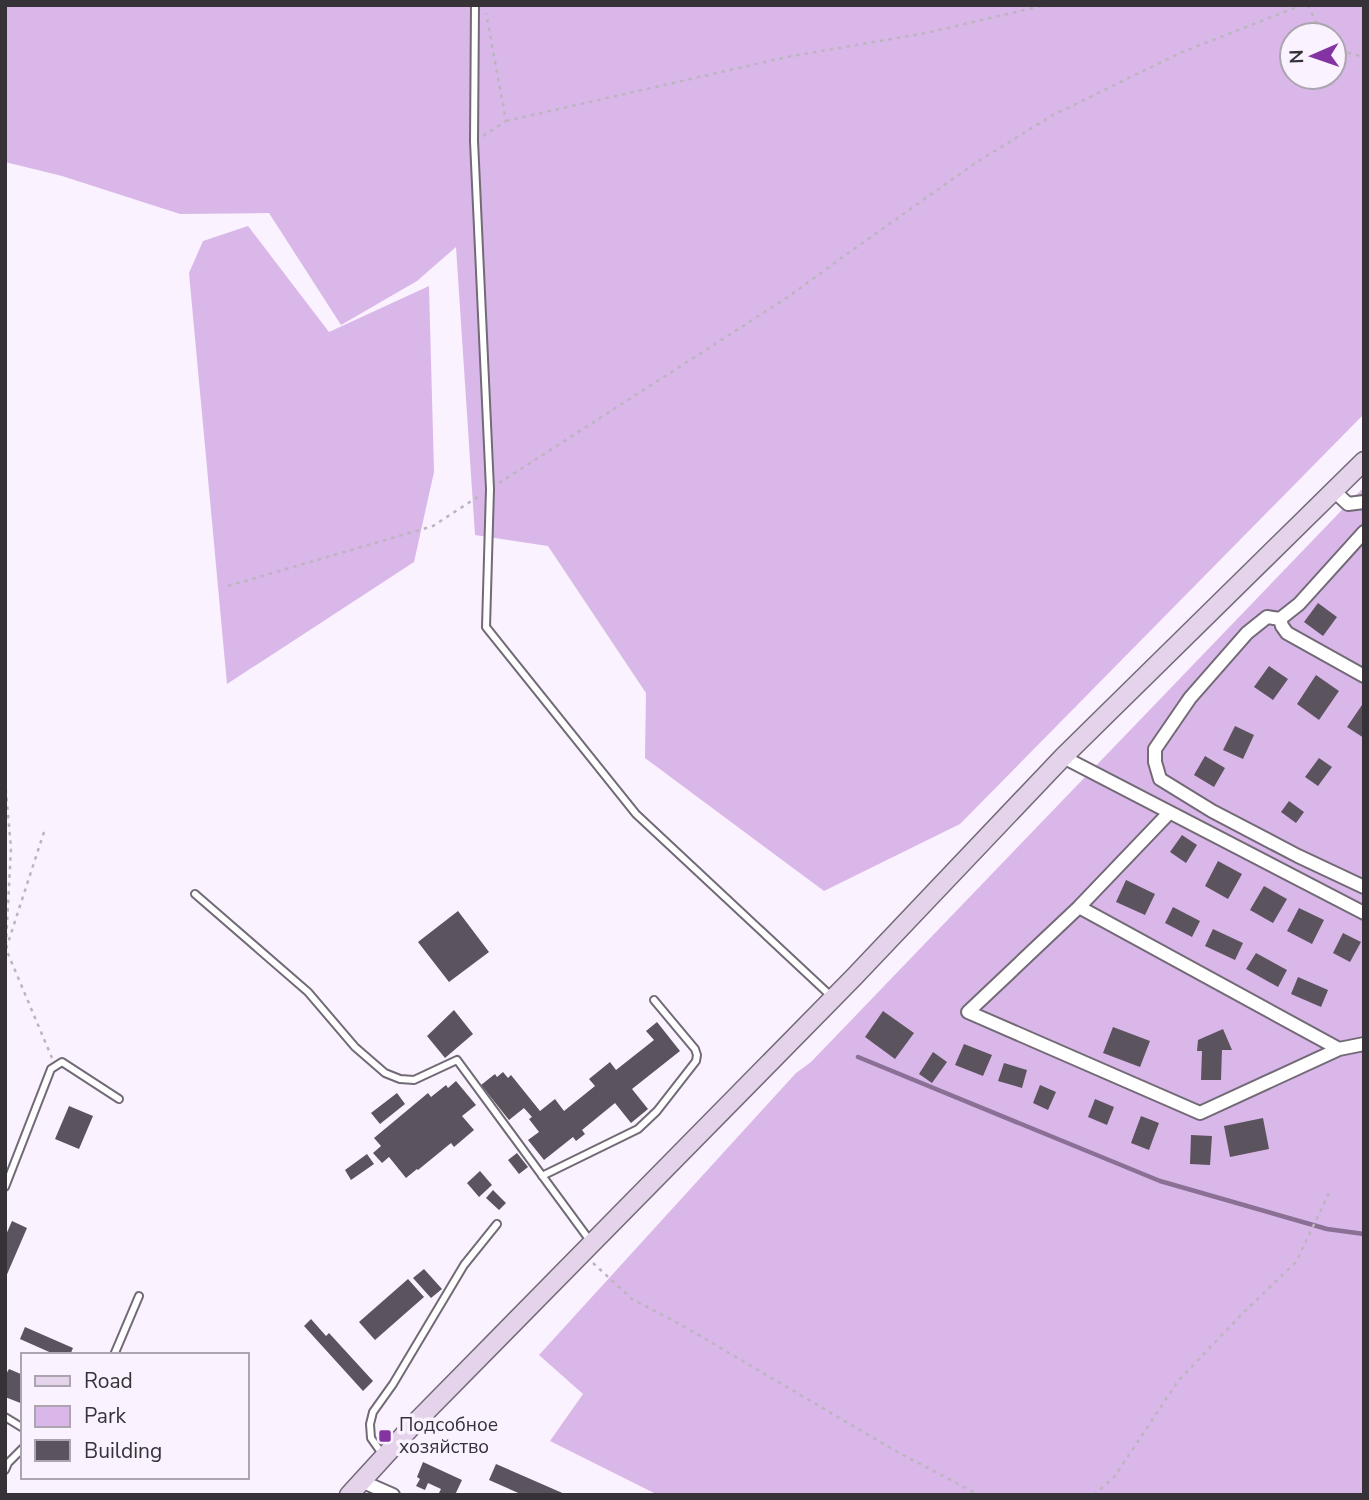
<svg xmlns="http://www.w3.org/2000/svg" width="1369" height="1500" font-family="'Nunito Sans',sans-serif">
<rect width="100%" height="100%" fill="#faf2fe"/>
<!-- green -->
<path fill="#dab7e9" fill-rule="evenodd" d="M5,5H1364V414L960,824L824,891L645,758L646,693L548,546L475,535L456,247L417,281L341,325L269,213L180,214L62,176L5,162ZM1292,35H1334V77H1292Z
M248,226L329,332L429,286L434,472L414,562L227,684L189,273L203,241Z
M1364,487V1495H658L550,1441L583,1394L539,1355L796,1073L811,1062Z"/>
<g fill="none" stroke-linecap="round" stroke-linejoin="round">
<!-- stream -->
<path stroke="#8a7095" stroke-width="4.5" d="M858,1057L1160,1181L1327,1229L1364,1234"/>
</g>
<!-- building -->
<path fill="#5b535e" d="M1318,603L1337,617L1323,636L1304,622Z
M1269,666L1288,679L1273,700L1254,687Z
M1316,675L1339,691L1319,720L1297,704Z
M1364,702V738L1347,727Z
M1235,726L1254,735L1243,759L1223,750Z
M1205,756L1225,768L1214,787L1194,775Z
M1319,758L1332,767L1318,786L1305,777Z
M1289,801L1304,812L1296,823L1281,812Z
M1182,835L1197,845L1186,863L1170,852Z
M1218,861L1242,874L1228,899L1205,886Z
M1126,880L1155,894L1145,915L1116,902Z
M1264,886L1287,899L1273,923L1250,910Z
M1173,907L1200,921L1192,937L1165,923Z
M1299,908L1324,920L1312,944L1287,931Z
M458,911L489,952L449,982L418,942Z
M1213,929L1243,943L1235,960L1205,946Z
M1343,933L1361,942L1350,962L1333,953Z
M1256,953L1287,970L1278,987L1246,969Z
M1298,977L1328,990L1321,1007L1291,994Z
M454,1010L473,1034L445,1058L427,1036Z
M883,1011L914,1033L895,1059L865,1037Z
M657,1022L680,1051L632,1089L648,1109L631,1123L615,1103L582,1130L585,1134L576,1141L573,1137L544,1160L528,1140L539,1132L529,1119L532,1117L524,1108L509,1120L481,1085L495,1074L497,1077L503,1072L508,1078L511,1075L540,1111L555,1099L564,1111L595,1086L589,1079L610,1062L616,1070L654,1040L646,1031Z
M1113,1027L1150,1041L1140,1067L1103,1053Z
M1223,1029L1232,1050H1222L1221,1080H1201L1202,1051H1197L1198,1040Z
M964,1044L992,1055L983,1076L955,1065Z
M933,1052L947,1062L932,1083L919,1074Z
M1004,1063L1027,1070L1022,1088L998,1081Z
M456,1081L476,1105L462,1116L474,1130L454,1147L451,1143L418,1170L417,1169L406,1178L389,1157L382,1163L373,1153L381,1146L374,1138L428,1093L431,1097L446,1085L448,1088Z
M1040,1085L1056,1092L1048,1110L1033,1103Z
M397,1093L405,1104L380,1124L371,1113Z
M1095,1099L1114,1107L1107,1125L1088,1117Z
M69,1106L93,1116L79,1149L55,1139Z
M1141,1116L1159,1123L1149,1150L1131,1143Z
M1263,1118L1269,1149L1230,1157L1224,1126Z
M1191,1135L1212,1136L1210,1165L1190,1164Z
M517,1153L528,1167L519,1174L508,1160Z
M367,1154L374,1164L351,1180L345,1170Z
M480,1171L492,1185L479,1197L467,1183Z
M493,1190L506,1203L499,1210L486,1198Z
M12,1221L27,1228L5,1279V1237Z
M424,1269L442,1289L431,1298L413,1278Z
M408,1279L424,1297L375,1340L359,1322Z
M311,1319L326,1336L329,1333L373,1381L363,1391L304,1326Z
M25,1327L73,1348L70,1355H56L20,1339Z
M9,1369L23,1375V1404L5,1397V1376Z
M423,1462L462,1480L455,1495L451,1493L450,1495H438L441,1489L428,1483L425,1490L416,1486L420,1479L417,1477Z
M496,1464L567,1495H523L489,1480Z"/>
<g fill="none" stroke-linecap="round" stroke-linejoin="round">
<defs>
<path id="service" d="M475,5L474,141L490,489L486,627L636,814L832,997
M195,894L308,992L355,1047L385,1073L400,1079L414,1080L457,1060L591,1242
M542,1176L638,1129L657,1111L696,1061L697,1055L695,1049L654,1000
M5,1187L51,1069L62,1062L119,1099
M114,1355L139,1296
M5,1417L23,1428
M383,1455L371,1438L370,1424L373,1412L393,1384L464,1265L497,1224
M5,1470L8,1463L23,1448"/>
<path id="minor" d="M1334,491L1348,504L1364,502
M1364,532L1299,604L1280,619L1267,617L1247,633L1190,698L1155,749V762L1160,779L1212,811L1298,856L1364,887
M1280,619L1282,626L1287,633L1364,676
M1063,757L1364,913
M1169,813L1079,907L968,1012L1200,1113L1339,1049L1364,1044
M1079,907L1339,1049
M361,1481L393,1495"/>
<path id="secondary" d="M349,1495L413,1425L854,977L1063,757L1364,461"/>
</defs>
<!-- service casing -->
<use href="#service" stroke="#726a76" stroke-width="10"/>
<!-- minor casing -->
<use href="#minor" stroke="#726a76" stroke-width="16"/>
<!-- secondary casing -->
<use href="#secondary" stroke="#726a76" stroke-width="21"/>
<!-- path -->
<path stroke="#bcb5c0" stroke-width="2.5" stroke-dasharray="3.5 5" stroke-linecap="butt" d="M1308,5L1319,28L1326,35
M1334,43L1345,52L1364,57
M506,121L787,57L926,33L1046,5
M483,136L506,121L486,13
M499,483L788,297L847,254L974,164L1053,115L1180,53L1302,5
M228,586L433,526L479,496
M5,781L11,848L6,943
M44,832L6,949L52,1058
M593,1263L632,1299L685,1327L894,1450L979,1495
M1094,1495L1115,1476L1178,1381L1242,1314L1296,1262L1330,1191"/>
<!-- service -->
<use href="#service" stroke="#fff" stroke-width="6"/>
<!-- minor -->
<use href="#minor" stroke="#fff" stroke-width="12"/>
<!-- secondary -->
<use href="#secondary" stroke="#e4d3eb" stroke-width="18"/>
</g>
<!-- markers -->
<rect fill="#8433a2" stroke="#faf2fe" stroke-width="2.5" x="378" y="1429" width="14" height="14" rx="3.5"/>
<g text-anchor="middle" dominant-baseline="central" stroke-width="7" stroke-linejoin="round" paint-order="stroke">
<!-- poi labels -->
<g font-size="19" fill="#363238" stroke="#faf2fe" text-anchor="start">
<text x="399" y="1425">Подсобное<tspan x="399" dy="22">хозяйство</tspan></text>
</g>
</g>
<!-- border -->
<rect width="1369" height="1500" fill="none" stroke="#363238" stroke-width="14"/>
<!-- legend -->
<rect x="21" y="1353" width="228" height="126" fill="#faf2fe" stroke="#aca5af" stroke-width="2"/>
<rect x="35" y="1376" width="35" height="10" fill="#e4d3eb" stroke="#aca5af" stroke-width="2"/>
<text x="84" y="1388" font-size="21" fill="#363238">Road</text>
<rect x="35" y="1406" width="35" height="21" fill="#dab7e9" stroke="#aca5af" stroke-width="2"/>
<text x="84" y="1423" font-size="21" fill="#363238">Park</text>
<rect x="35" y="1440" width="35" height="21" fill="#5b535e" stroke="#aca5af" stroke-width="2"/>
<text x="84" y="1458" font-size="21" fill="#363238">Building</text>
<!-- north arrow -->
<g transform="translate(1313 56) rotate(268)"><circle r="33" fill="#faf2fe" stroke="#aca5af" stroke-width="2"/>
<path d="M0-5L12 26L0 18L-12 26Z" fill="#8433a2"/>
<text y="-10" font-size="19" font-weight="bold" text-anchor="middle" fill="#363238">N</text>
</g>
</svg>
